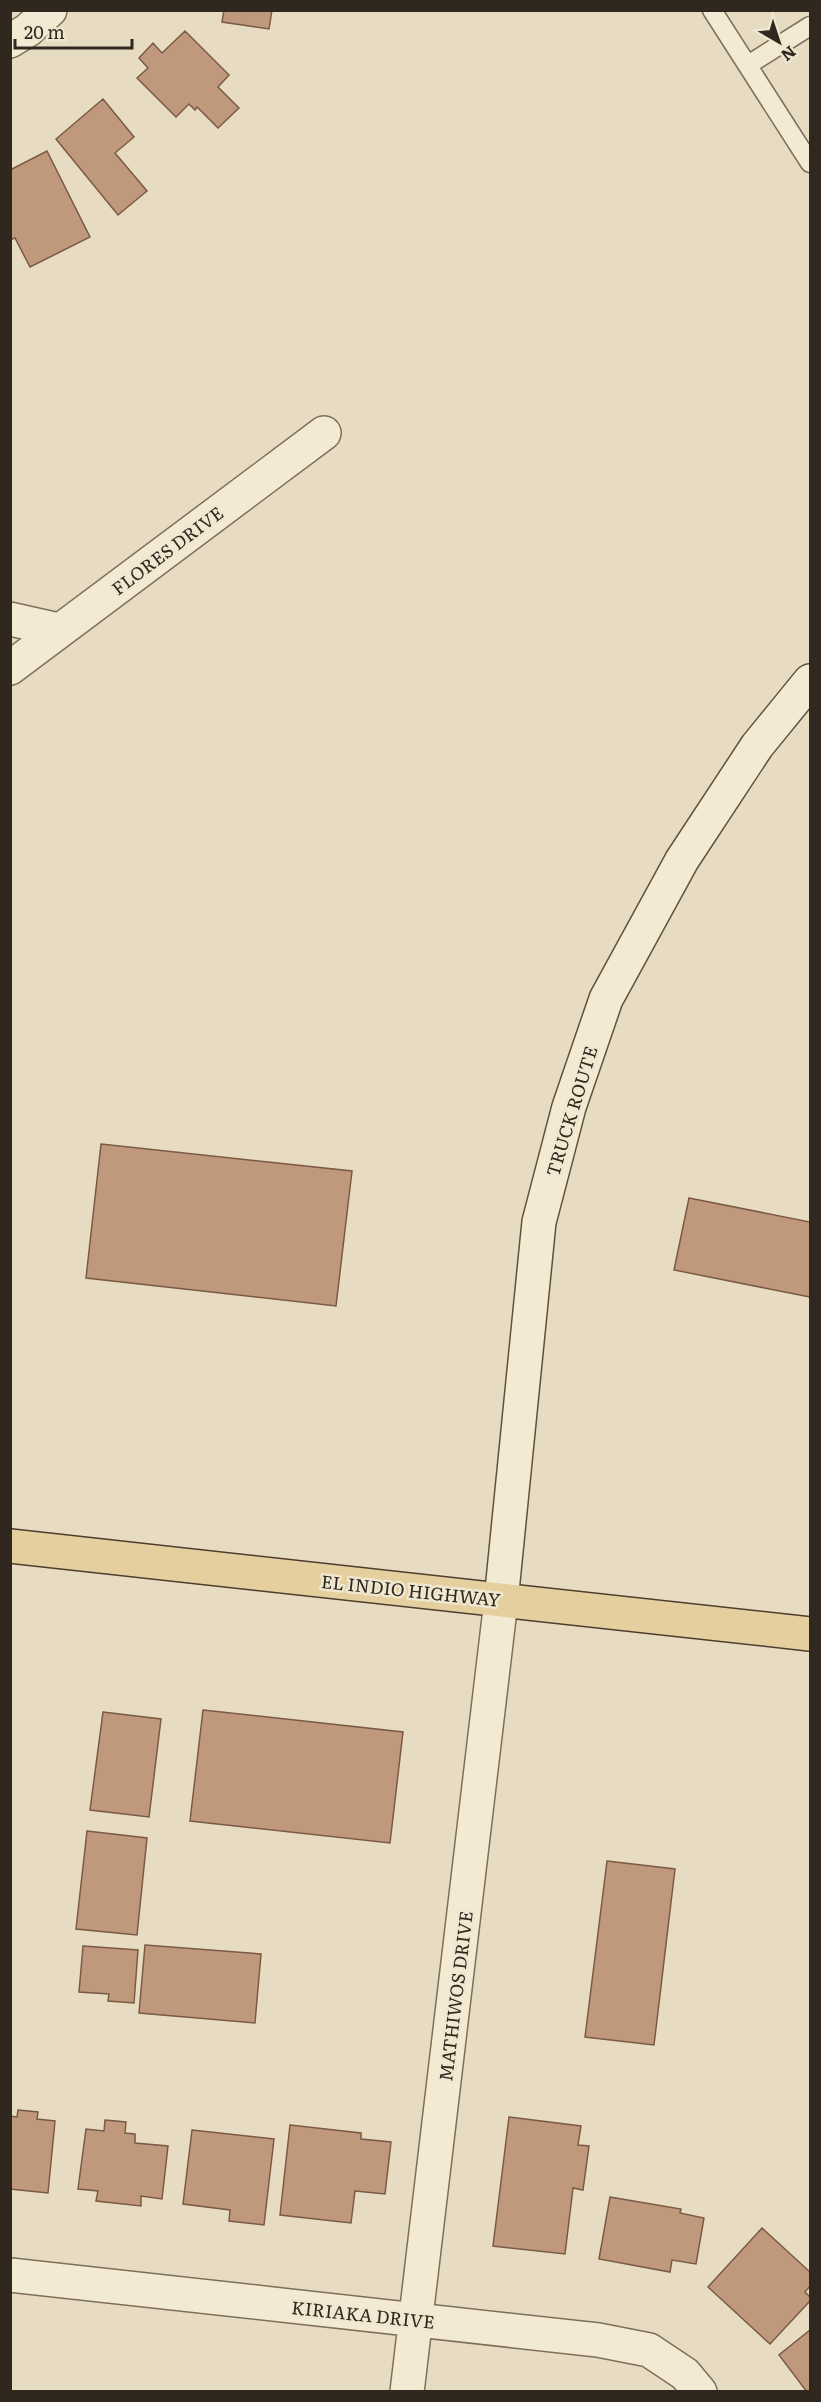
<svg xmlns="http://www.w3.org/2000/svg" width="821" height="2402" font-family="Literata,serif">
<rect width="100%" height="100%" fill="#e7dcc2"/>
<!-- building -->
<path fill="#c0997d" stroke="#7a5a45" stroke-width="1.5" d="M224,10H272L269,29L222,22Z
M185,31L229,75L218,87L239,108L218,128L197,107L195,110L189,104L176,117L137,78L148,68L139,58L153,43L162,53Z
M103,99L134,137L115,153L147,191L118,215L56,139Z
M47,151L90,237L30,267L15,238L10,240V170Z
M101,1144L352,1171L336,1306L86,1278Z
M689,1198L810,1222V1297L674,1270Z
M203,1710L403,1732L390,1843L190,1821Z
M103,1712L161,1719L149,1817L90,1810Z
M87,1831L147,1838L137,1935L76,1929Z
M607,1861L675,1869L654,2045L585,2037Z
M145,1945L261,1954L255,2023L139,2013Z
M83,1946L138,1950L134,2003L108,2001L109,1994L79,1992Z
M18,2110L38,2112L37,2119L55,2121L48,2193L10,2189V2116L17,2117Z
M509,2117L581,2126L578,2145L589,2146L583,2190L573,2188L565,2254L493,2246Z
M105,2120L126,2122L125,2133L135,2134V2143L168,2146L162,2199L141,2196V2206L96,2201L98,2191L78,2189L86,2129L104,2131Z
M290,2125L361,2133V2139L391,2142L385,2194L355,2191L351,2223L280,2215Z
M192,2130L274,2139L264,2225L229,2221L230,2210L183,2204Z
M610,2197L681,2209L680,2213L704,2218L696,2264L672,2260L670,2272L599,2259Z
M762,2228L810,2272V2286L805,2292L810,2297V2301L770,2344L708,2287Z
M810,2330V2392H807L779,2355Z"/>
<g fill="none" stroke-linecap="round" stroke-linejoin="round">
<defs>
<path id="lane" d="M712,10L810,163
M748,65L810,26"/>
<path id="street" d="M10,41L28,30L50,10
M10,619L59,630
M10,668L324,433
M10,2275L598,2340L649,2350L685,2374L700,2392
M407,2392L501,1601"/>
<path id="secondary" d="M501,1601L539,1222L569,1107L606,999L682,860L757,746L810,681"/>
<path id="primary" d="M10,1546L810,1634"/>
</defs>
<!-- lane casing -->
<use href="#lane" stroke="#7f6e5c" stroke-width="21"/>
<!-- street casing -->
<use href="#street" stroke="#7f6e5c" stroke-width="36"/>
<!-- secondary casing -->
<use href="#secondary" stroke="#60503f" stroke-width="36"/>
<!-- primary casing -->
<use href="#primary" stroke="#4d3d2f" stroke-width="36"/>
<!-- lane -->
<use href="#lane" stroke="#f3ead4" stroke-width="18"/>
<!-- street -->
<use href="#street" stroke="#f3ead4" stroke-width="33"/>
<!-- secondary -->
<use href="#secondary" stroke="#f3ead4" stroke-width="33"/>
<!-- primary -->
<use href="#primary" stroke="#e6cf9e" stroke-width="33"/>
</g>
<g text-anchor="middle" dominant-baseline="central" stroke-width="5" stroke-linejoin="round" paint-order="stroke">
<!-- street labels -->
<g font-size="18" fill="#30271e" stroke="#f0e7d1">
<text transform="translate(167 550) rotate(-37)">FLORES DRIVE</text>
<text transform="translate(571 1111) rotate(-73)">TRUCK ROUTE</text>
<text transform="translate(411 1590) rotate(6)">EL INDIO HIGHWAY</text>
<text transform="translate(455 1996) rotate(-83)">MATHIWOS DRIVE</text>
<text transform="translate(363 2314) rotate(6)">KIRIAKA DRIVE</text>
</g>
</g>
<!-- border -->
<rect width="821" height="2402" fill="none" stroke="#30271e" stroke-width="24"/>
<!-- north arrow -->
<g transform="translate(779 42) rotate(141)" stroke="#f0e7d1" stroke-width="4.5" paint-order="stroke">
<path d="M0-4.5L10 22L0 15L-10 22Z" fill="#30271e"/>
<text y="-9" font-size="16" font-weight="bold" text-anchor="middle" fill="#30271e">N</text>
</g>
<!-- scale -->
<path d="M15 39v9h117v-9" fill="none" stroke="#30271e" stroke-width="3"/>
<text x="24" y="39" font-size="18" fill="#30271e" stroke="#f0e7d1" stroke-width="4.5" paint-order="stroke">20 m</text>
</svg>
